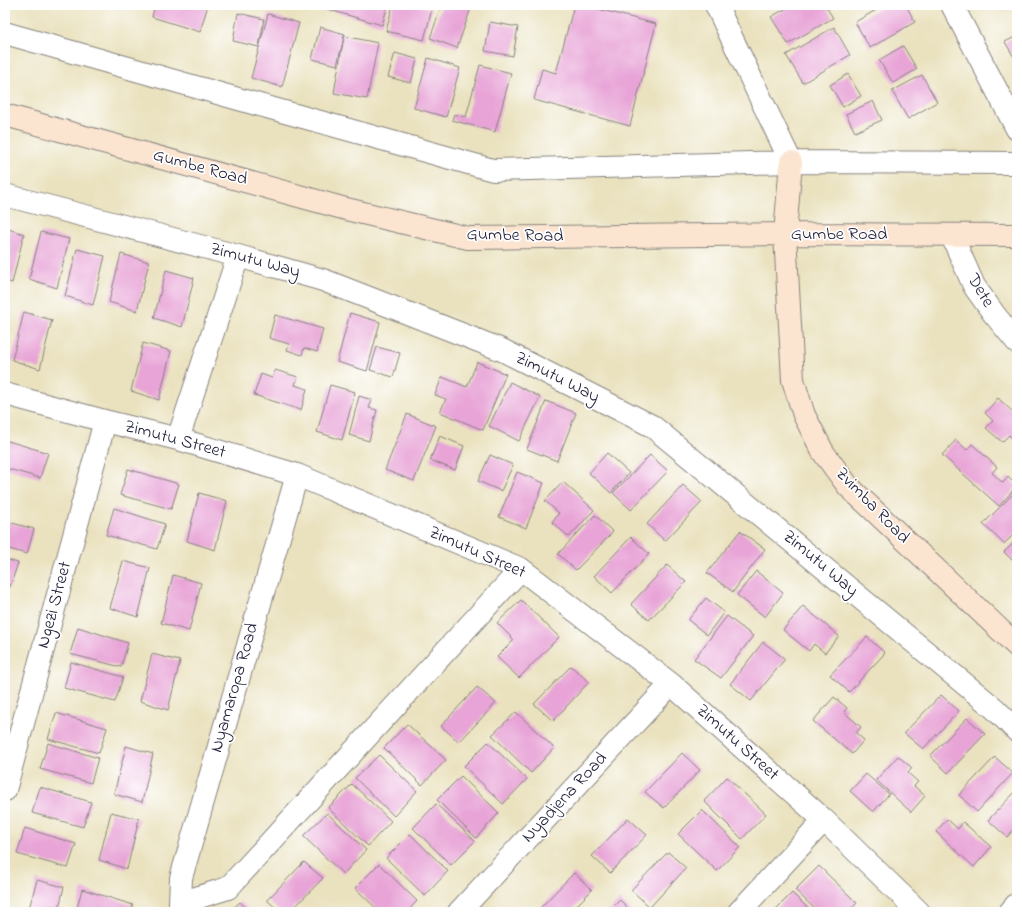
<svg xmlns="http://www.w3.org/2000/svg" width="1022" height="917" font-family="'Indie Flower',sans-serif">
<rect width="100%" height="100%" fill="#fff"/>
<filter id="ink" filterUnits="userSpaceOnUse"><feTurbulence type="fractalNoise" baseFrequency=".025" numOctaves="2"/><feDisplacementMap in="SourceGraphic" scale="8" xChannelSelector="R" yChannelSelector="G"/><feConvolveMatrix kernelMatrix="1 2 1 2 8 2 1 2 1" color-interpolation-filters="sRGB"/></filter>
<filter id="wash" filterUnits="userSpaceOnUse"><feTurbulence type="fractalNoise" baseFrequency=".012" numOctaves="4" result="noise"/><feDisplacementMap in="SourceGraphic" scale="16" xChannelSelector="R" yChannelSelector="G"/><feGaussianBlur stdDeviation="0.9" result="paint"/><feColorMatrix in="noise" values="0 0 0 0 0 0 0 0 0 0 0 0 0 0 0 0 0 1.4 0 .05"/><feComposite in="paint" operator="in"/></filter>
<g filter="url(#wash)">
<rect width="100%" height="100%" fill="#eae2bf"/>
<g id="blocks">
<!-- building -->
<path fill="#e8a4d7" d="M155,5H208L200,32L152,17Z
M327,5H388L382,25L326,9Z
M393,5H418L432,9L424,40L386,31Z
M442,5H472L457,48L430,38Z
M574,5H583L656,24L630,126L534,100L542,69L556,73Z
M792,5H825L833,18L788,44L771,17Z
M885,5H906L915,22L870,48L855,22Z
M238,13L264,19L259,47L233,41Z
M268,14L299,23L282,87L251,78Z
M490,22L518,27L513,56L485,51Z
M320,27L345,34L337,65L312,59Z
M834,27L850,55L803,83L786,55Z
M344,36L378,43L367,99L334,93Z
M1017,36V62L1005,42Z
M903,46L917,69L893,83L879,60Z
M395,53L417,59L411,83L388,77Z
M428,58L460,68L446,117L414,108Z
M480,65L511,73L495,132L452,120L454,114L466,117Z
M848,74L861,96L843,107L830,85Z
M922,75L937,102L908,119L892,91Z
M873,101L882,120L855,132L846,114Z
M5,228L24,234L12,283L5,281Z
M41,232L69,239L57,288L29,279Z
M77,249L105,256L93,305L65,296Z
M121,254L149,262L137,311L109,302Z
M166,270L194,278L182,327L154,318Z
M24,312L52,320L40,369L12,360Z
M350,313L380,322L367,371L337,362Z
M275,315L323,329L317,352L304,348L302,355L287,350L289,344L269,338Z
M143,343L171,351L159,400L131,391Z
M377,347L400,353L393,377L370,370Z
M477,362L506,374L483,430L440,412L446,399L435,395L442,377L467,387Z
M275,370L298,377L295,385L307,389L301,410L254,395L261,374L272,378Z
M510,382L540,397L519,441L489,426Z
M330,385L355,392L342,440L317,432Z
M359,396L372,400L369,408L377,410L369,441L349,435Z
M998,398L1017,416V443L1009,435L1002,442L986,428L993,421L985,413Z
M546,401L576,413L557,461L527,449Z
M407,414L436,426L414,481L385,470Z
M440,436L464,446L455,470L430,460Z
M5,440L48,453L40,478L5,468Z
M956,440L967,450L972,444L997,467L992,473L1003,483L1008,477L1017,486L999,506L942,455Z
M607,453L629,473L611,493L589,473Z
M490,455L513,465L501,491L478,481Z
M650,455L668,471L631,510L613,493Z
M128,469L179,484L171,509L120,495Z
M517,472L544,483L526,528L499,517Z
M563,482L594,510L569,537L552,522L559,513L545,501Z
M683,485L702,502L665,541L647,524Z
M1017,490V531L1004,544L983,524Z
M199,493L227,501L215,550L187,541Z
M114,508L165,524L157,549L106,535Z
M595,515L613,532L576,570L558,554Z
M5,521L34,529L27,554L5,548Z
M740,531L765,549L733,592L707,573Z
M631,537L649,554L612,593L594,576Z
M1017,540V565L1004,552Z
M5,559L18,563L10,587L5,586Z
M123,561L150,568L138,617L110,608Z
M667,565L686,582L649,620L631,604Z
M756,571L783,593L765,617L737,595Z
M173,575L201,583L189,631L161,623Z
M706,598L724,612L707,635L688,620Z
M521,600L559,637L519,678L497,657L514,640L497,623Z
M803,606L839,636L825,653L814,644L809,651L783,630Z
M727,616L753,636L721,678L694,659Z
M78,627L128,643L121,667L70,654Z
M867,637L885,653L849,692L830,675Z
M763,642L785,659L751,701L730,684Z
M152,654L180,661L168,710L140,701Z
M71,662L123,677L115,702L64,688Z
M571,666L589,682L553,721L534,704Z
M477,687L496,703L459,742L441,726Z
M941,695L959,711L923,749L904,733Z
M834,697L847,708L844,712L861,727L856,733L864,740L852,754L813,721Z
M516,712L554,748L531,773L492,735Z
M56,713L107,728L99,753L48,739Z
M967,718L985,734L948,773L930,756Z
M407,724L446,760L422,785L384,748Z
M488,742L527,779L503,804L464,766Z
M48,743L98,758L91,783L40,769Z
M126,746L153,754L142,802L114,794Z
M682,753L700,770L664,808L645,792Z
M379,755L417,791L394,816L355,778Z
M898,756L912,768L908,773L918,782L914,786L925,796L911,812L876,780Z
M995,757L1013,773L977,812L959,795Z
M866,774L889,794L873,812L850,791Z
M461,776L499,813L476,838L437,800Z
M727,777L766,814L742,839L704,801Z
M352,784L391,821L368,846L328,808Z
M40,787L91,802L83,827L32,813Z
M1017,790V826L1007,837L988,820Z
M436,804L475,841L451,865L413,828Z
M702,810L740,847L717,871L678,834Z
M111,812L139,819L127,869L99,860Z
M327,813L366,850L343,874L303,836Z
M628,818L647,835L610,873L592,856Z
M947,819L958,829L963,822L991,847L974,867L936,832Z
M25,828L76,844L68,868L17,854Z
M410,834L448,871L425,896L386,858Z
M668,852L686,868L650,907L631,890Z
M304,862L323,878L290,912H280L267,900Z
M379,864L417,901L407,912H380L355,888Z
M819,866L857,903L848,912H818L795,890Z
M574,873L592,890L570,912H536Z
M37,880L64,887L58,912H28Z
M82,889L133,905L131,912H76Z
M792,893L812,912H773Z
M620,900L632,912H608Z
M240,902L251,912H229Z"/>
</g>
</g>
<g filter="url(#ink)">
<use href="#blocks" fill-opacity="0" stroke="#86827d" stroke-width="1"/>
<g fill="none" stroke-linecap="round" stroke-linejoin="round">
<defs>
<path id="street" d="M716,5L791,162
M952,5L1017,129
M5,33L256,104L493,170L791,162L1017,163
M5,195L238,256L323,280L502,350L652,426L995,709L1017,731
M952,236L974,286L994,314L1017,342
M5,394L105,421L178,439L297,475L521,569L671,684L824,820L919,912
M178,439L238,256
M5,790L105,421
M180,903L228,888L521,569
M183,912L180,903L181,878L297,475
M459,912L671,684
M739,912L824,820
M1010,912L1017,904"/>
<path id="secondary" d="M5,115L346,209L468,238L785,234L1017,235
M791,162L785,234L793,380L804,415L823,452L848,486L1017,646"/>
</defs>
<!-- street casing -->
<use href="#street" stroke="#86827d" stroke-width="24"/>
<!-- secondary casing -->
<use href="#secondary" stroke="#86827d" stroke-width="24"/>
<!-- street -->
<use href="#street" stroke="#fff" stroke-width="22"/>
<!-- secondary -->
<use href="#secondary" stroke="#fce5d0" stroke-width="22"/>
</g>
</g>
<g text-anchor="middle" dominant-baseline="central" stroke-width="3.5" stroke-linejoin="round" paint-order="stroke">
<!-- street labels -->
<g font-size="18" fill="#22223b" stroke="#fff">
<text transform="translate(200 168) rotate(15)">Gumbe Road</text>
<text x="839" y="235">Gumbe Road</text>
<text transform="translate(515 236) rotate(1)">Gumbe Road</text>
<text transform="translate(255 261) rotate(15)">Zimutu Way</text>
<text transform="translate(980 291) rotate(59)">Dete</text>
<text transform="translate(557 378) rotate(27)">Zimutu Way</text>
<text transform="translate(175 440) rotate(15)">Zimutu Street</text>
<text transform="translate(872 506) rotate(46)">Zvimba Road</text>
<text transform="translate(477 553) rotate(24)">Zimutu Street</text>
<text transform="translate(820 564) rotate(40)">Zimutu Way</text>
<text transform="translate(55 605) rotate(-75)">Ngezi Street</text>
<text transform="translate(235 688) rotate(-74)">Nyamaropa Road</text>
<text transform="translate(737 743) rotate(42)">Zimutu Street</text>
<text transform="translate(565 798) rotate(-47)">Nyadjena Road</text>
</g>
</g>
<!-- margin -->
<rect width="1022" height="917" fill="none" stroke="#fff" stroke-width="20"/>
</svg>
